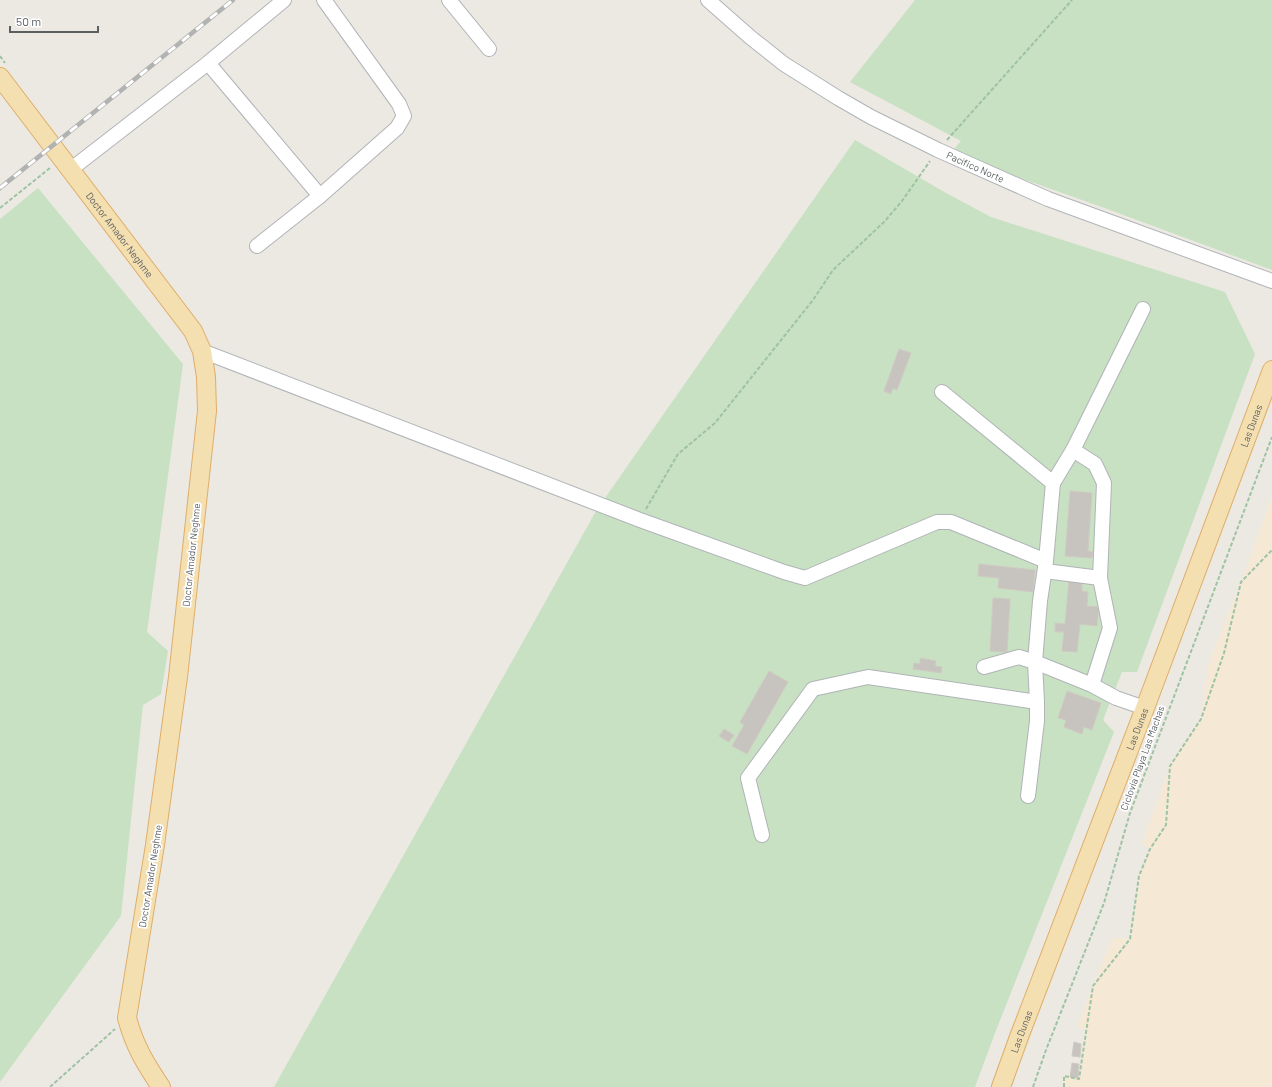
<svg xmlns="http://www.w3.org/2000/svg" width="1272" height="1087" font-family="Barlow,sans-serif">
<rect width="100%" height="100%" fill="#ece9e3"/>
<!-- green -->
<path fill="#c7e1c2" d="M915,0H1272V270L1110,210L959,156L955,148L961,141L850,82Z
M855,140L946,193L991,217L1225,292L1255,354L1137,672H1122L1103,720L1114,732L995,1033L975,1087H274L596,511Z
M38,188L183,364L147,632L168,651L161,694L143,705L121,916L0,1082V219Z"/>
<!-- sand -->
<path fill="#f5e9d5" d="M1272,496V1087H1064V1076L1079,1079L1086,1029L1077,1027L1112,938L1130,939L1139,876L1150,849L1142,844L1170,766L1201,719L1208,666L1246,569Z"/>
<!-- building -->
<path fill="#c7c4c0" stroke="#d0cac2" d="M899,349L911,353L897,390L893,388L891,394L884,391Z
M1070,491L1092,493L1088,551L1093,552L1092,558L1065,556Z
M979,564L1035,570L1033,592L998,588L999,578L978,576Z
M1069,580L1082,581V591L1088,592L1087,606L1099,607L1097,626L1080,624L1077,652L1062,651L1064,632H1055V623L1065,624Z
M993,598L1010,599L1007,652L990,651Z
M920,658L936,661L935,666L942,667L941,673L913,669L914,663L920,664Z
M769,671L788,682L747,754L732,746L744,725L740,722Z
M1067,691L1101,703L1092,730L1084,727L1082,734L1064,727L1066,720L1058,718Z
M724,729L734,735L729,742L719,736Z
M1074,1042L1081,1044L1080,1057L1072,1056Z
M1072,1063L1079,1064L1078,1078L1070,1077Z"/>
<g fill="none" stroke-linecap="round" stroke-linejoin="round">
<defs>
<g id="minor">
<path d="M449,0L489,49"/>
<path id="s1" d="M708,0L750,37L784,64L838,98L871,117L938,150L1048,199L1272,281"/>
<path d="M208,63L320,196"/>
<path d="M70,170L208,63L284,0"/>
<path d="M257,246L320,196L397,128L404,116L399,104L324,0"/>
<path d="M202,351L640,520L784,572L805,578L937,522H951L1046,561"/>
<path d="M942,392L1053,483"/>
<path d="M1073,450L1095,464L1104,483L1100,578L1110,628L1092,685"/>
<path d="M1045,571L1100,578"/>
<path d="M984,667L1019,657L1035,662L1092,685L1116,698L1145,708"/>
<path d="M1028,796L1037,721V702L1035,662L1040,601L1046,561L1053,483L1073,450L1143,309"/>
<path d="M762,835L748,778L813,689L868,677L1037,702"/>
</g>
<g id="major">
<path id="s2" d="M0,77L193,331L202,351L206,377L207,411L178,677L155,845L127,1018C135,1047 145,1063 161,1087"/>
<path id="s3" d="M1001,1087L1019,1037L1145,708L1272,370"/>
</g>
</defs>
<!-- minor casing -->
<use href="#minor" stroke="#b0b4b7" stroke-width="16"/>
<!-- major casing -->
<use href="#major" stroke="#dfad69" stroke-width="20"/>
<!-- path -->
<path stroke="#9ec3a3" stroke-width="2" stroke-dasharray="4 2" stroke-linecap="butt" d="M0,56L5,63
M947,140L1072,0
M0,208L50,168
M646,509L678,454L715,423L813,300L833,270L885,221L902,201L930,161
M50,1087L115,1029
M1033,1087L1046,1050L1104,903L1130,813L1272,437
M1064,1087V1076L1079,1079L1093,986L1130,939L1139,876L1150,849L1166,825L1170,766L1201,719L1224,653L1241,582L1272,550"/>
<!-- minor -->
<use href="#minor" stroke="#fff" stroke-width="14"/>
<!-- major -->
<use href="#major" stroke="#f4dfb0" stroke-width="18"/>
<defs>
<path id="rail" d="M0,188L233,0"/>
</defs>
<!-- rail casing -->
<use href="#rail" stroke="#b1b2b2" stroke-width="4.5"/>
<!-- rail -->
<use href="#rail" stroke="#fff" stroke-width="3" stroke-dasharray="9" stroke-linecap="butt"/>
</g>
<g text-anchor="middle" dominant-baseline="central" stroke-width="3.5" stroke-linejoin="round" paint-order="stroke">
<!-- street labels -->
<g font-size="10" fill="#5b5f62" stroke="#fff">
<text stroke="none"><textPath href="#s1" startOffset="317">Pacífico Norte</textPath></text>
<text stroke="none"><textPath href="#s2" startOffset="198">Doctor Amador Neghme</textPath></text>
<text stroke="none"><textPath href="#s3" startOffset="707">Las Dunas</textPath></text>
<text transform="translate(191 555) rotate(-84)">Doctor Amador Neghme</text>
<text stroke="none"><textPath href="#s3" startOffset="383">Las Dunas</textPath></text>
<text transform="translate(1142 758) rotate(-70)">Ciclovía Playa Las Machas</text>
<text transform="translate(150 876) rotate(-81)">Doctor Amador Neghme</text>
<text stroke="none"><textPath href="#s3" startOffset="59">Las Dunas</textPath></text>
</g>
</g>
<!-- scale -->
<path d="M10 26v6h88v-6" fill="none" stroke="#5b5f62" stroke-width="2"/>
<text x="16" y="26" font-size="12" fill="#5b5f62" stroke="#ffffff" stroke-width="3" paint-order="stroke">50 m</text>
</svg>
